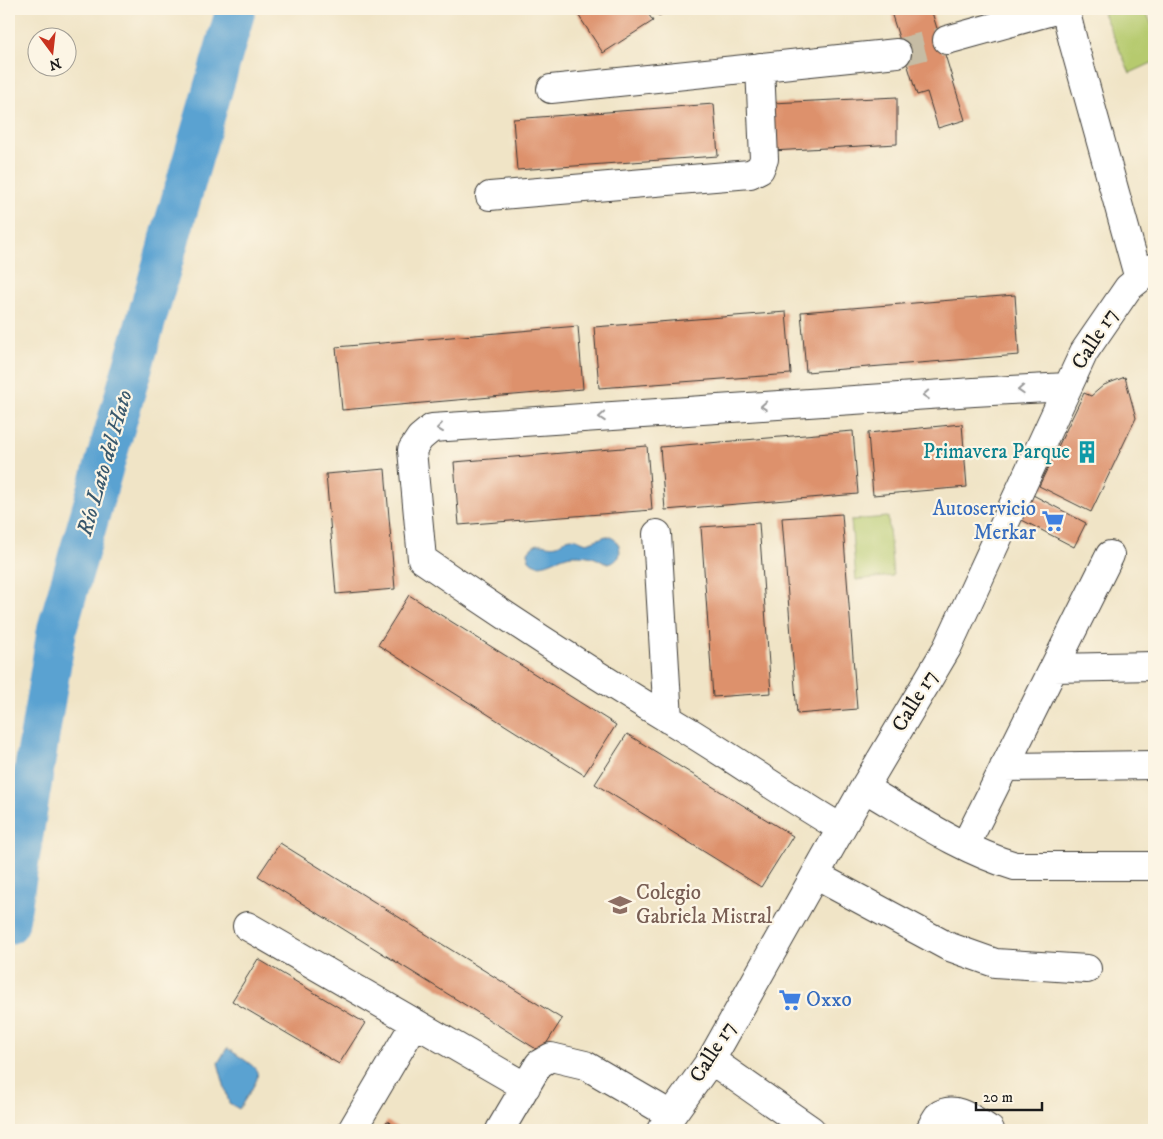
<svg xmlns="http://www.w3.org/2000/svg" width="1163" height="1139" font-family="'IM FELL DW Pica',serif">
<rect width="100%" height="100%" fill="#fcf5e5"/>
<filter id="ink" filterUnits="userSpaceOnUse"><feTurbulence type="fractalNoise" baseFrequency=".02" numOctaves="2"/><feDisplacementMap in="SourceGraphic" scale="10" xChannelSelector="R" yChannelSelector="G"/><feConvolveMatrix kernelMatrix="1 2 1 2 8 2 1 2 1" color-interpolation-filters="sRGB"/></filter>
<filter id="wash" filterUnits="userSpaceOnUse"><feTurbulence type="fractalNoise" baseFrequency=".0096" numOctaves="4" result="noise"/><feDisplacementMap in="SourceGraphic" scale="20" xChannelSelector="R" yChannelSelector="G"/><feGaussianBlur stdDeviation="1.12" result="paint"/><feColorMatrix in="noise" values="0 0 0 0 0 0 0 0 0 0 0 0 0 0 0 0 0 1.4 0 .05"/><feComposite in="paint" operator="in"/></filter>
<g filter="url(#wash)">
<rect width="100%" height="100%" fill="#f0e4c6"/>
<!-- green -->
<path fill="#b6ca6e" stroke="#697345" d="M1114,9H1145L1154,30V62L1130,73L1103,13Z
M888,517L893,576L856,580L851,520Z"/>
<!-- water -->
<path fill="#5aa2d1" stroke="#3b5f76" d="M606,536C617,537 622,547 619,557C608,570 603,560 592,557C585,555 579,555 572,555C558,556 540,573 529,560L528,552C539,537 544,548 557,545C563,543 565,538 572,538C577,538 582,542 587,543Z
M227,1048C267,1075 264,1069 239,1109L229,1103L218,1063Z"/>
<g fill="none" stroke-linecap="round" stroke-linejoin="round">
<!-- river -->
<path stroke="#5aa2d1" stroke-width="40" d="M9,924L57,629L236,9"/>
</g>
<g id="blocks">
<!-- building -->
<path fill="#dd916c" d="M577,9H645L653,21L603,53L575,10Z
M654,9H670L659,16Z
M890,9H931L965,120L938,128L927,92L917,95Z
M897,97V144L772,151V103Z
M714,104L718,156L517,170L513,119Z
M1015,295L1019,355L806,372L801,312Z
M786,312L791,374L599,388L594,327Z
M578,326L583,389L342,410L336,347Z
M1125,377L1136,418L1091,512L1039,486L1084,393L1091,396L1104,385Z
M962,424L967,487L873,495L868,433Z
M853,431L858,494L665,510L660,447Z
M647,446L652,510L459,525L454,462Z
M385,469L395,589L336,594L326,474Z
M1033,495L1086,523L1074,547L1020,519Z
M842,514L857,709L797,714L782,518Z
M759,523L771,693L713,697L701,527Z
M409,595L616,725L584,775L378,645Z
M627,734L793,836L761,887L595,784Z
M280,843L562,1019L541,1052L258,876Z
M258,959L365,1023L339,1064L232,1001Z
M387,1121L402,1130H381Z"/>
</g>
</g>
<g filter="url(#ink)">
<use href="#blocks" fill-opacity="0" stroke="#3c3a36" stroke-width="1"/>
<g fill="none" stroke-linecap="round" stroke-linejoin="round">
<!-- minor-tunnel -->
<path stroke="#c6bca4" stroke-width="28" stroke-dasharray="28 14" stroke-linecap="butt" d="M897,53L947,40"/>
<defs>
<path id="minor" d="M1065,9L1074,45L1139,279
M947,40L1059,9
M551,89L897,53
M490,196L750,174L760,169L764,159L760,67
M657,534L668,719
M1054,668L1154,666
M1004,767L1154,765
M864,788C912,816 961,850 1015,866H1154
M841,828C786,796 735,759 680,726C592,673 506,617 422,559L412,450L420,438L432,428L974,392L1067,387
M965,846L1110,555
M815,875L947,946L995,963L1087,969
M247,926L526,1087
M711,1060L811,1130
M352,1130L415,1023
M500,1130L539,1064L551,1057L585,1065L671,1115
M661,1130L711,1060L864,788L947,648L1084,352L1128,288L1154,267
M930,1130C932,1126 935,1120 938,1116C955,1103 976,1122 990,1130"/>
</defs>
<!-- minor casing -->
<use href="#minor" stroke="#3c3a36" stroke-width="30"/>
<!-- minor -->
<use href="#minor" stroke="#fff" stroke-width="28"/>
</g>
<!-- one-way arrows -->
<defs><path id="oneway-chevron" d="M-2-3.5L2.5 0L-2 3.5" fill="none" stroke-width="1.6" stroke-linecap="round" stroke-linejoin="round" transform="scale(1.25)"/></defs>
<g stroke="#999">
<use href="#oneway-chevron" transform="translate(1021 390) rotate(177)"/>
<use href="#oneway-chevron" transform="translate(926 395) rotate(176)"/>
<use href="#oneway-chevron" transform="translate(764 406) rotate(176)"/>
<use href="#oneway-chevron" transform="translate(602 417) rotate(176)"/>
<use href="#oneway-chevron" transform="translate(440 428) rotate(173)"/>
</g>
</g>
<!-- icons -->
<defs>
<symbol id="building-bare" viewBox="-9 -9 18 18"><path d="M-4-6H4V6H1V3H-1V6H-4ZM-2.5-4.3h1.7v1.8h-1.7ZM.8-4.3h1.7v1.8H.8ZM-2.5-1h1.7V.8h-1.7ZM.8-1h1.7V.8H.8Z" fill="#0f9aa8" stroke="#fcf5e5" stroke-width="2.5" paint-order="stroke"/></symbol>
<symbol id="supermarket-bare" viewBox="-9 -9 18 18"><path d="M-6-5.5h2.5l.6 2H6L4.5 2H-2.5L-4.4-4H-6ZM-1.5 3.2a1.3 1.3 0 1 0 .1 0ZM3 3.2a1.3 1.3 0 1 0 .1 0Z" fill="#3f7fe0" stroke="#fcf5e5" stroke-width="2.5" paint-order="stroke"/></symbol>
<symbol id="school-bare" viewBox="-9 -9 18 18"><path d="M0-5L7-2L0 1L-7-2ZM-4 1L0 2.5L4 1V4Q0 6-4 4Z" fill="#8d6e63" stroke="#fcf5e5" stroke-width="2.5" paint-order="stroke"/></symbol>
</defs>
<g fill-rule="evenodd">
<use href="#building-bare" x="1071" y="436" width="32" height="32"/>
<use href="#supermarket-bare" x="1037" y="505" width="32" height="32"/>
<use href="#school-bare" x="604" y="889" width="32" height="32"/>
<use href="#supermarket-bare" x="774" y="984" width="32" height="32"/>
</g>
<g text-anchor="middle" dominant-baseline="central" stroke-width="4.5" stroke-linejoin="round" paint-order="stroke">
<!-- street labels -->
<g font-size="21" fill="#1c1c1c" stroke="#fcf5e5">
<text transform="translate(1095 339) rotate(-58)">Calle 17</text>
<text transform="translate(915 701) rotate(-59)">Calle 17</text>
<text transform="translate(713 1052) rotate(-58)">Calle 17</text>
</g>
<!-- culture labels -->
<g font-size="21" fill="#0d838f" stroke="#fcf5e5" text-anchor="end">
<text x="1070" y="452">Primavera Parque</text>
</g>
<!-- shop labels -->
<g font-size="21" fill="#366cbe" stroke="#fcf5e5" text-anchor="end">
<text x="1036" y="509">Autoservicio<tspan x="1036" dy="24">Merkar</tspan></text>
<text x="806" y="1000" text-anchor="start">Oxxo</text>
</g>
<!-- education labels -->
<g font-size="21" fill="#785e54" stroke="#fcf5e5" text-anchor="start">
<text x="636" y="893">Colegio<tspan x="636" dy="24">Gabriela Mistral</tspan></text>
</g>
<!-- water labels -->
<g font-size="22" font-style="italic" fill="#38586d" stroke="#fcf5e5">
<text transform="translate(105 463) rotate(-74)">Río Lato del Hato</text>
</g>
</g>
<!-- margin -->
<rect width="1163" height="1139" fill="none" stroke="#fcf5e5" stroke-width="30"/>
<!-- north arrow -->
<g transform="translate(52 52) rotate(165)"><circle r="24" fill="#fcf5e5" stroke="#a29e95"/>
<path d="M0-4L9 19L0 12L-9 19Z" fill="#c8321e"/>
<text y="-8" font-size="14" font-weight="bold" text-anchor="middle" fill="#1c1c1c">N</text>
</g>
<!-- scale -->
<path d="M976 1102v8h66v-8" fill="none" stroke="#1c1c1c" stroke-width="2.5"/>
<text x="983" y="1102" font-size="15" fill="#1c1c1c" stroke="#fcf5e5" stroke-width="4" paint-order="stroke">20 m</text>
</svg>
